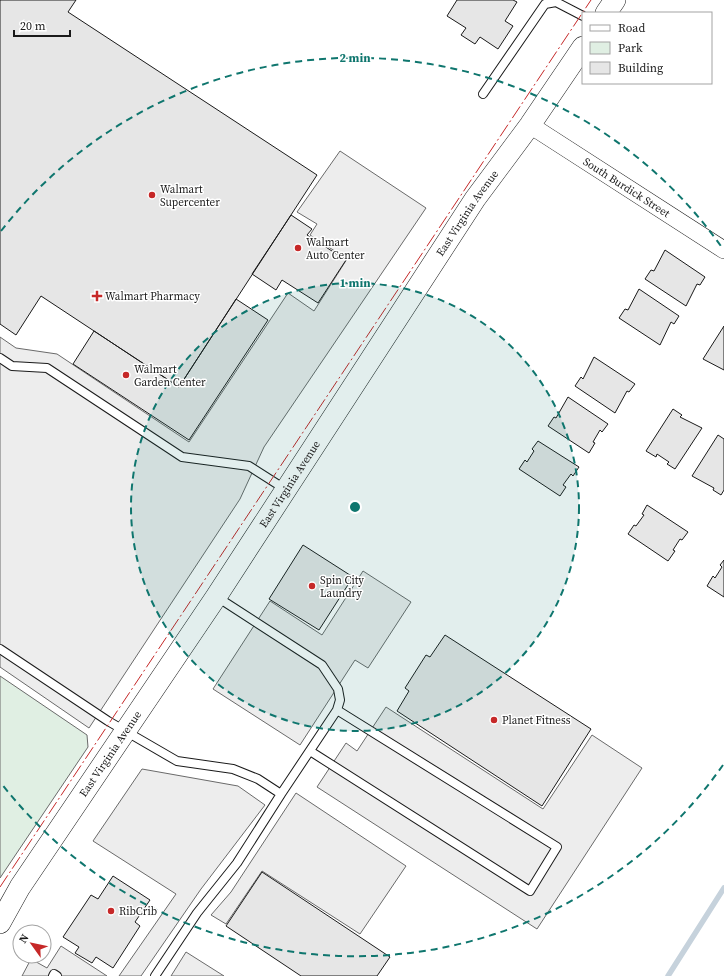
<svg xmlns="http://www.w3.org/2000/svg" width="724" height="976" font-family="'Source Serif 4',serif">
<rect width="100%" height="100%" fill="#fff"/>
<!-- green -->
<path fill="#e0efe3" stroke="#6a6a6a" d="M0,676L87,735L88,747L0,878Z"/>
<!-- parking -->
<path fill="#ededed" stroke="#6a6a6a" d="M340,151L426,208L264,447L240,499L89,728L0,667V337L16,348L57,354L189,442L288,293L314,311L347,259L310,235L317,224L297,212Z
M363,571L411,602L368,668L355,660L300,745L213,689L270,601L322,635Z
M386,707L543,809L592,735L642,768L537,929L317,787L346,743L357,751Z
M142,769L238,786L265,805L201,889L141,976H119L176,894L93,841Z
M296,793L406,866L360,934L262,871L226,924L211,915L231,892Z
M61,946L107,976H22L31,959L47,968Z
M186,952L224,976H171Z"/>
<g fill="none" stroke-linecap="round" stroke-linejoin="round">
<!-- stream -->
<path stroke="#c6d2dc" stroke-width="5.5" d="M668,976L724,888"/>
</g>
<!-- building -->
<path fill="#e6e6e6" stroke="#1a1a1a" d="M0,0H76L68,12L317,175L179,387L41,296L16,335L0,324Z
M457,0H513L517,2L505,21L513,26L498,49L480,37L475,44L461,35L466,28L447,16Z
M291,215L312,229L307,235L346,260L318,303L282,280L276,290L252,274Z
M665,250L705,277L700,285L697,284L686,306L645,279L651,270L654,271Z
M639,289L679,316L674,324L671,322L660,345L619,318L625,309L628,310Z
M236,299L268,320L189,440L73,364L94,331L179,387Z
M724,326V370L703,359Z
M594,357L635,384L629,392L627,391L615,413L575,386L581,377L583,379Z
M568,397L608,424L602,432L600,430L593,442L595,443L589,453L548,426L554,417L556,418Z
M673,409L682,415L680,417L702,428L675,469L667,464L669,462L657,454L656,457L646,451Z
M718,435L724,439V490L721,495L713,490L714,488L692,476Z
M538,441L579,467L573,476L571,474L563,485L566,487L560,496L519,469L525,460L527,462L534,451L532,449Z
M647,505L688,532L682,540L680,539L673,550L675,551L668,561L628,534L634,525L636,526L644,515L642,514Z
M303,545L353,577L319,630L269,599Z
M724,560V597L707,586L713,576L715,578L722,567L720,565Z
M445,635L591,729L542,806L397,711L409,691L405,688L426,655L430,657Z
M262,872L390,957L377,976H301L226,926Z
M113,876L150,900L135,922L140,926L113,968L96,957L92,963L75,953L79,947L63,937L91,895L98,899Z"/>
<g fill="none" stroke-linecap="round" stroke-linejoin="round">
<defs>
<path id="service" d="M483,94L545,4L556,2L583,16
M0,358L12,366L47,368L182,457L249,466L285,489
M217,597L322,665L338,689L340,700L337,710L281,794
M0,649L108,721L177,761L233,769L258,779L281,794L237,863L197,913L155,976
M310,751L530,891L557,847L337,710
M53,976L54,974L57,976"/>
<g id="minor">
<path id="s1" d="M530,125L724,250"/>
</g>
<g id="tertiary">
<path d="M606,13L615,0"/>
<path id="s2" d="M0,923L20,887L216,597L475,199L530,125L583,47"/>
</g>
</defs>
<!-- service casing -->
<use href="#service" stroke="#1a1a1a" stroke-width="10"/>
<!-- minor casing -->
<use href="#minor" stroke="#1a1a1a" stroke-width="18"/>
<!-- tertiary casing -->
<use href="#tertiary" stroke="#1a1a1a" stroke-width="22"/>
<!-- service -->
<use href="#service" stroke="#fff" stroke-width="8"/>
<!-- minor -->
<use href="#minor" stroke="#fff" stroke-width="17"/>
<!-- tertiary -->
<use href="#tertiary" stroke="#fff" stroke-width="21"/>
<!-- power -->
<path stroke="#c62828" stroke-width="1" stroke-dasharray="14 3 2 3" stroke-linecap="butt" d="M0,887L591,0"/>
</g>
<!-- distance rings -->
<circle cx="355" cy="507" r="224" fill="#0f766e" fill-opacity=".12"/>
<g fill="none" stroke="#0f766e" stroke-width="2" stroke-dasharray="7 5">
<circle cx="355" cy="507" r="224"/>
<path d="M723 765A449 449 0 0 1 1 783M1 231A449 449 0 0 1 723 249"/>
</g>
<!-- markers -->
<g fill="#c62828" stroke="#fff" stroke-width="1.5">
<circle cx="152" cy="195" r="4"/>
<circle cx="298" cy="248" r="4"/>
<path d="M95 290h4v4h4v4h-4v4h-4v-4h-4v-4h4z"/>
<circle cx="126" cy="375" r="4"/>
<circle cx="312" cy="586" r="4"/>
<circle cx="494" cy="720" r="4"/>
<circle cx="111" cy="911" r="4"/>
</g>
<g text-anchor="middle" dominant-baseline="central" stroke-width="3" stroke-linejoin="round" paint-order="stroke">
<!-- street labels -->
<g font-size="11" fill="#1a1a1a" stroke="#fff">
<text stroke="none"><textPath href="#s1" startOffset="115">South Burdick Street</textPath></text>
<text stroke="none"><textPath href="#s2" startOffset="850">East Virginia Avenue</textPath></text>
<text stroke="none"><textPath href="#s2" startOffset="526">East Virginia Avenue</textPath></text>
<text stroke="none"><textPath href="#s2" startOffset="202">East Virginia Avenue</textPath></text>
</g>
<!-- poi labels -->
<g font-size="11" fill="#1a1a1a" stroke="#fff" text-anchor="start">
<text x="160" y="189">Walmart<tspan x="160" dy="13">Supercenter</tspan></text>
<text x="306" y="242">Walmart<tspan x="306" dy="13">Auto Center</tspan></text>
<text x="105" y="296">Walmart Pharmacy</text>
<text x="134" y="369">Walmart<tspan x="134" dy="13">Garden Center</tspan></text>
<text x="320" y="580">Spin City<tspan x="320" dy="13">Laundry</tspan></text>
<text x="502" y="720">Planet Fitness</text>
<text x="119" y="911">RibCrib</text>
</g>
</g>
<circle cx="355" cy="507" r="6" fill="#0f766e" stroke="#fff" stroke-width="2"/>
<g font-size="12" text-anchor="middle" font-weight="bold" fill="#0f766e" stroke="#fff" stroke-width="3" stroke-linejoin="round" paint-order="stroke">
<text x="355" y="62">2 min</text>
<text x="355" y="287">1 min</text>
</g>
<!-- legend -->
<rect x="582" y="12" width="130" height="72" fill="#ffffff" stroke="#a3a3a3"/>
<rect x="590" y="25" width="20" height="6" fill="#ffffff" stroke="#a3a3a3"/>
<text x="618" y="32" font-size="12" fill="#1a1a1a">Road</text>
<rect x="590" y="42" width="20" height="12" fill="#e0efe3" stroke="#a3a3a3"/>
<text x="618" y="52" font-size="12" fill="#1a1a1a">Park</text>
<rect x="590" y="62" width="20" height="12" fill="#e6e6e6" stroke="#a3a3a3"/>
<text x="618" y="72" font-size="12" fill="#1a1a1a">Building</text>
<!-- north arrow -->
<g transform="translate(32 944) rotate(303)"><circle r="19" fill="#ffffff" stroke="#a3a3a3"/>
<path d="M0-3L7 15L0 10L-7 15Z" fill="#c62828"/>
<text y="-6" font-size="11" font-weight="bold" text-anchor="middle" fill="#1a1a1a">N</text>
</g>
<!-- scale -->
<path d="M14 30v6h56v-6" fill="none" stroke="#1a1a1a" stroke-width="2"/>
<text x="20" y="30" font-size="12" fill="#1a1a1a" stroke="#ffffff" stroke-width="3" paint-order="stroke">20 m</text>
</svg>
